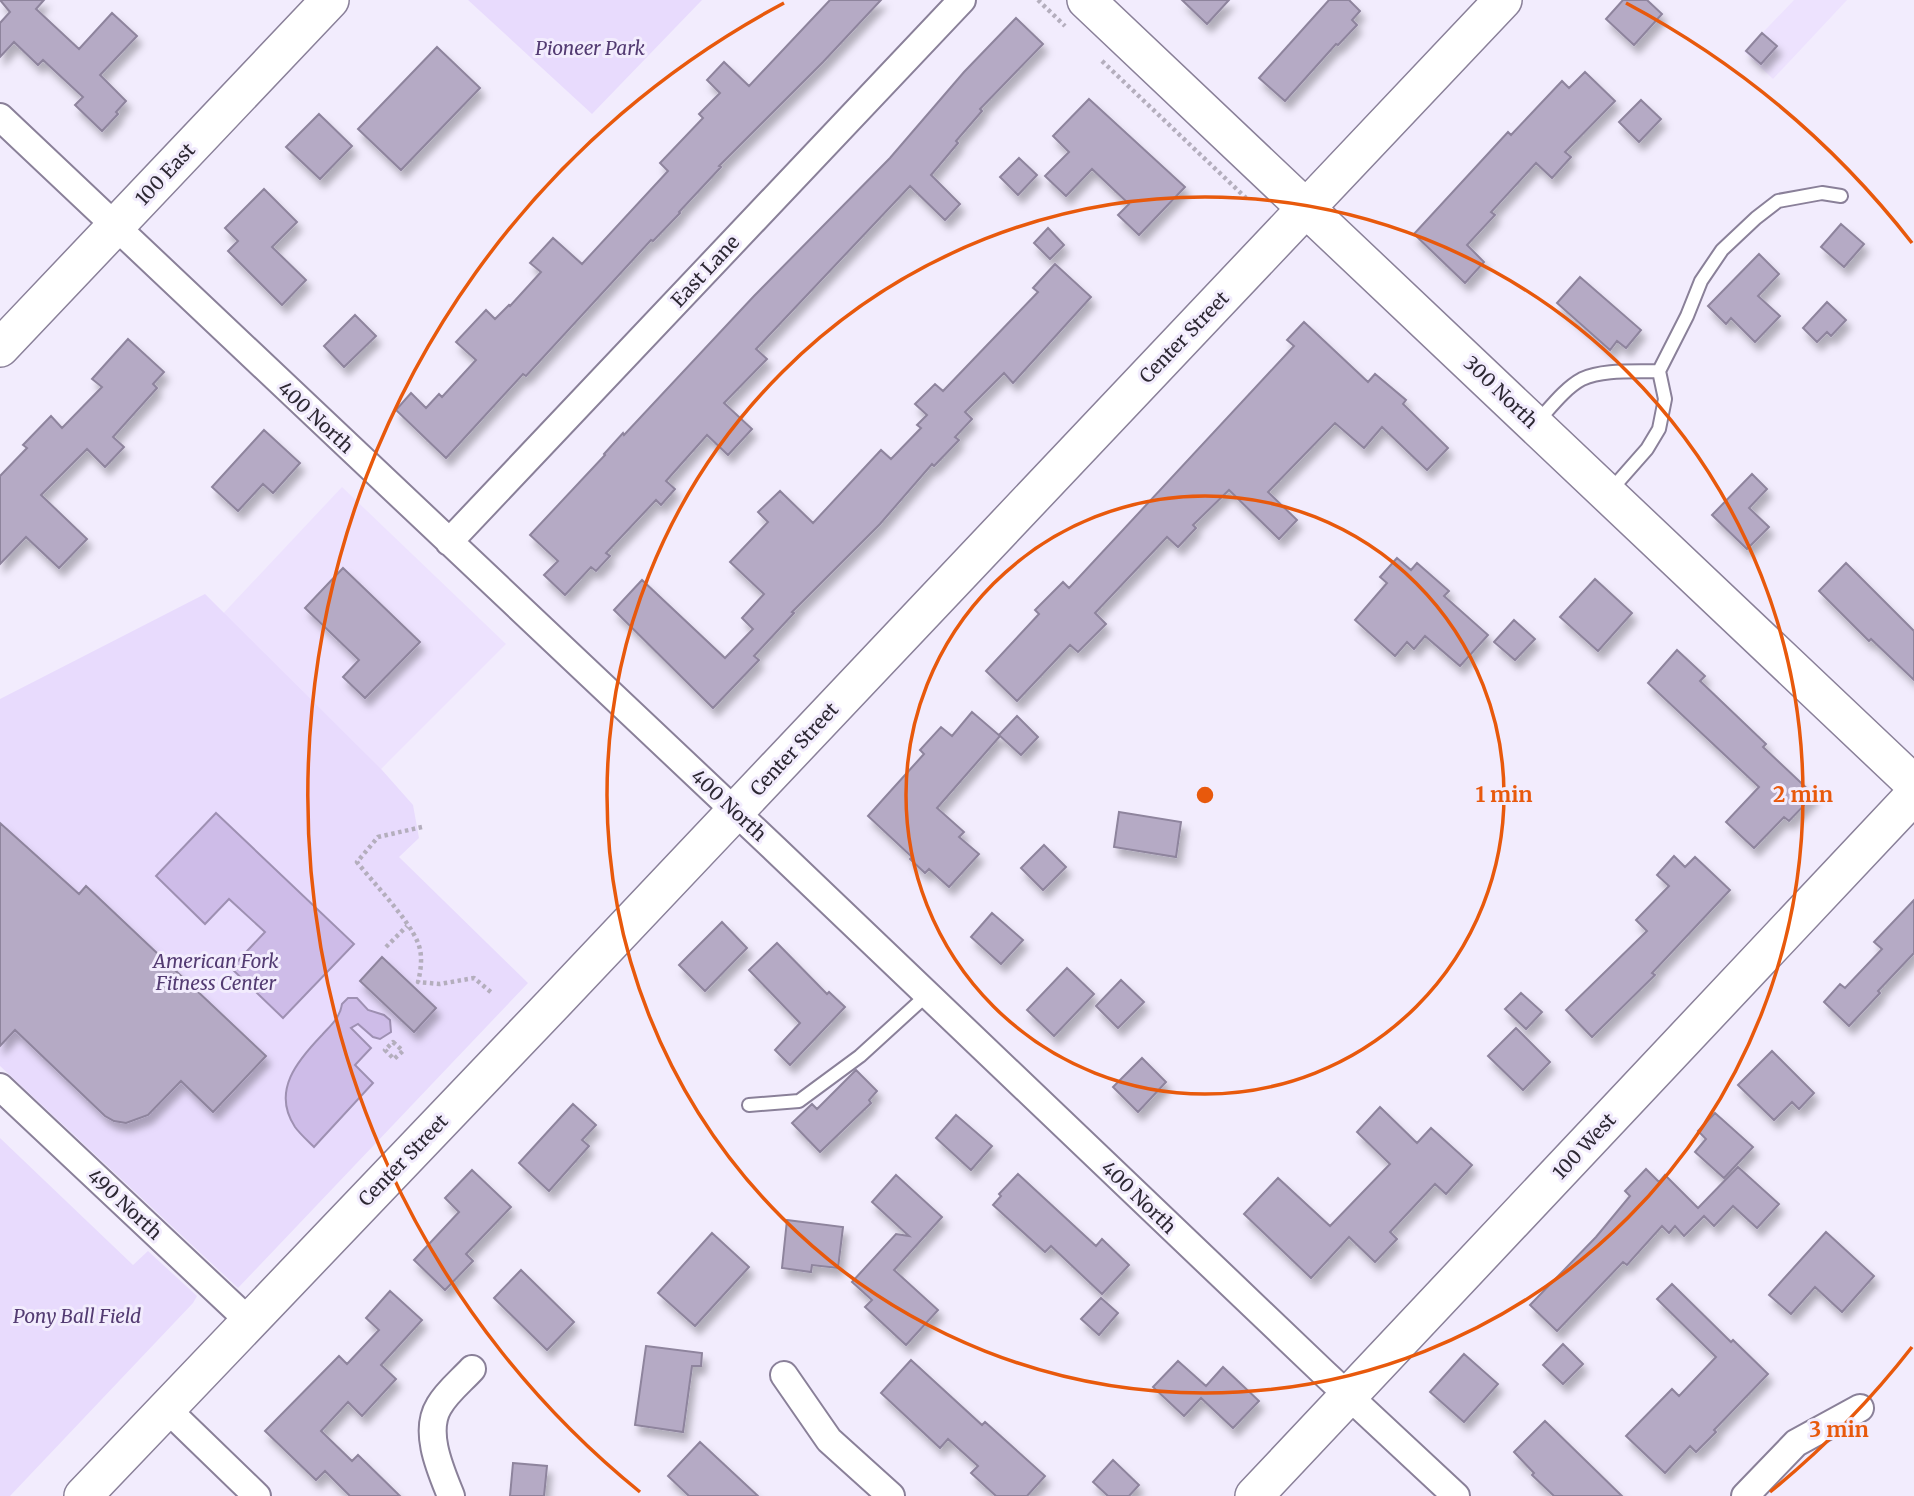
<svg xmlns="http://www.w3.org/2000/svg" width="1914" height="1496" font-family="Merriweather,serif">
<defs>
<filter id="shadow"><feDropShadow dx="4.5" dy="8" stdDeviation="3.5" flood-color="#0004"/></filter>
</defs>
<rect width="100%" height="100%" fill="#f2ecfd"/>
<!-- built -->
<path fill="#ede2fe" d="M1794,0H1847L1773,79L1744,52Z
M342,487L506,644L379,771L218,619Z"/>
<!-- green -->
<path fill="#e8dbfd" d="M468,0H702L592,114Z
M205,594L382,770L413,805L419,838L399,857L528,983L238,1288L0,1066V699Z
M0,1138L133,1265L148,1251L197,1296L193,1303L10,1496H0Z"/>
<!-- water -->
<path fill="#cebce8" stroke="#9e90b2" stroke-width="2" d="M216,813L354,944L283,1018L231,968L265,932L229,899L205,924L156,876Z
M348,998H357L368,1010L384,1015L390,1020L391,1032L380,1039L373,1037L358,1024L351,1028L371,1048L355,1065L373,1083L314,1147C308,1141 300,1134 295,1127C271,1091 298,1060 322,1035C331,1025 340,1018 342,1004Z"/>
<!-- building -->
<path fill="#b5aac5" stroke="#8e849d" stroke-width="2" filter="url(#shadow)" d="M0,0H44L36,9L79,49L112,13L137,36L100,75L126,101L116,112L118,114L102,131L75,105L83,97L43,60L38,65L14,42L0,57V23L10,12Z
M830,0H881L823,62L719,166L721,167L679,212L680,213L653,241L651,240L526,376L523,374L446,458L396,410L411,393L426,408L439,394L442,397L476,360L456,342L486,310L495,319L509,305L510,306L541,272L530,263L553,238L582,264L668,171L660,163L703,118L699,114L720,93L707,80L724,62L749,86Z
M1182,0H1229L1207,24Z
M1329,0H1349L1360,11L1352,20L1357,25L1338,45L1336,44L1285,101L1259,78Z
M1623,0H1647L1662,14L1634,45L1606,19Z
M1016,18L1043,44L980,109L982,111L956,141L958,143L931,175L960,204L945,220L910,186L756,349L767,359L724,403L752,429L728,455L707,435L666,481L675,489L661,505L656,500L606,553L610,556L596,571L591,567L565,595L544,575L558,561L530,535L605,455L604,454L623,433L624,435L754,296L890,158L964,72Z
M1762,33L1777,46L1761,64L1746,51Z
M437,47L480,88L401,170L358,129Z
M1585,72L1615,101L1565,152L1571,157L1552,178L1536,163L1491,212L1495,215L1467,245L1484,262L1465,283L1414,234L1508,132L1511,135L1562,81L1569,88Z
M1089,99L1185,187L1139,235L1118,215L1129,204L1092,169L1066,196L1045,176L1069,152L1053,136Z
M1641,100L1661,119L1639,142L1619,122Z
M319,114L352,146L320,179L286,147Z
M1019,158L1037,175L1018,195L1000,177Z
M264,189L297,222L272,247L306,280L282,305L228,251L238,241L225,228Z
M1841,224L1864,244L1844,267L1821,247Z
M1048,228L1064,245L1050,259L1034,243Z
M1759,254L1779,274L1758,296L1780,316L1755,342L1731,318L1726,324L1708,306Z
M1055,264L1091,297L1013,383L1004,373L965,412L972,419L955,437L959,440L934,466L932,464L880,524L792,612L794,613L754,656L759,660L713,708L614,610L642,580L725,658L753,629L742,618L764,594L730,562L768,522L758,512L780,491L813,523L881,450L891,459L921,428L917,425L927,415L915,404L935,384L943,391L1038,292L1033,288Z
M1580,277L1641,330L1626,348L1617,341L1610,350L1557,303Z
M1827,302L1846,320L1831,336L1827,332L1817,342L1803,328Z
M355,315L376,336L344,367L324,346Z
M1304,322L1368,382L1375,374L1406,400L1403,404L1448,448L1427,470L1382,427L1364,448L1335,423L1268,492L1297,520L1279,539L1229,490L1193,525L1196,528L1178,547L1167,537L1095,613L1106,624L1078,652L1070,645L1017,701L986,671L1039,614L1035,610L1063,582L1069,588L1294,346L1287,340Z
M128,339L164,372L153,384L157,388L113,437L124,447L105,467L87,449L41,495L87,539L59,568L26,537L0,564V476L27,448L23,445L51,416L62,428L102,387L92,379Z
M264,430L300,463L273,493L263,484L238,511L212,487Z
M1752,474L1767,489L1749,508L1769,527L1747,549L1712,515Z
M1397,558L1411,570L1417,563L1449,591L1444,596L1488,635L1460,666L1425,636L1414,649L1407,642L1395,656L1355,620L1387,583L1380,577Z
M1846,563L1914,631V680L1871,639L1869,641L1819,591Z
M343,568L420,642L365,698L343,677L359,660L305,608Z
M1595,579L1632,613L1598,651L1560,617Z
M1514,620L1535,639L1515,660L1494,642Z
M1677,650L1705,676L1700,681L1766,744L1763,747L1814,795L1789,821L1784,817L1754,848L1726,822L1759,787L1648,683Z
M972,712L1000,736L937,808L964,832L959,837L979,854L949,887L929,869L925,873L910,859L912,857L868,816L924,754L920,750L941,727L952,736Z
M1017,716L1038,737L1021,755L999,735Z
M1119,812L1181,822L1176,857L1114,847Z
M0,823L79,894L86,886L266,1056L213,1112L181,1081L148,1115L126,1123L114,1121L105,1116L15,1030L0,1046Z
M1044,845L1066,867L1043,890L1021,868Z
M1674,856L1685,867L1695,857L1730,890L1652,973L1655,975L1592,1037L1566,1010L1647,931L1636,920L1669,886L1657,875Z
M1914,900V953L1878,991L1880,993L1849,1026L1824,1002L1840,984L1845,988L1882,949L1874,942Z
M992,913L1023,940L1001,964L971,937Z
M722,922L747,948L705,991L679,965Z
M777,943L827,994L829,992L845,1007L790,1065L775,1050L800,1023L749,970Z
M382,957L436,1008L414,1032L360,981Z
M1067,968L1094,994L1054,1036L1027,1010Z
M1121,980L1144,1002L1118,1028L1096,1006Z
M1521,993L1542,1012L1526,1029L1505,1009Z
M1516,1028L1550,1062L1523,1090L1488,1056Z
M1772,1051L1814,1093L1799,1109L1792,1102L1774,1120L1738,1085Z
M1142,1058L1166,1082L1138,1112L1113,1087Z
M856,1070L877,1091L869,1100L871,1103L820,1152L792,1123L812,1104L817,1109Z
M573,1104L596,1125L582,1140L589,1146L549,1191L519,1163Z
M1380,1107L1417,1143L1431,1128L1472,1165L1446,1194L1435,1184L1390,1232L1397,1239L1375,1262L1349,1237L1311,1278L1244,1214L1278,1178L1330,1226L1390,1164L1357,1132Z
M1715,1113L1753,1147L1724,1178L1695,1152L1706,1139L1698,1131Z
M956,1115L992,1146L971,1170L936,1138Z
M1738,1167L1779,1204L1757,1228L1733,1206L1714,1226L1704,1216L1684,1236L1675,1226L1669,1233L1662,1226L1627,1265L1623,1262L1557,1331L1530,1305L1596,1237L1630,1196L1625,1191L1646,1169L1659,1182L1665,1175L1698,1208Z
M472,1170L511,1207L466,1254L473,1261L445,1290L414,1260L459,1212L445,1198Z
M1018,1174L1096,1246L1102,1239L1129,1265L1102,1294L1051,1246L1045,1252L993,1205L1001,1196L999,1194Z
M896,1175L942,1217L894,1270L938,1310L906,1345L865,1307L872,1300L852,1282L896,1234L909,1236L872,1202Z
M787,1220L843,1227L838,1268L812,1265L811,1272L782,1268Z
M1826,1232L1874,1276L1842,1312L1815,1287L1791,1314L1769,1295Z
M712,1233L749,1267L695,1326L658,1293Z
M521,1270L574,1322L547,1350L494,1298Z
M1672,1284L1731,1342L1733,1340L1768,1374L1714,1430L1716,1432L1696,1452L1690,1446L1665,1473L1626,1436L1672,1389L1679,1396L1716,1357L1657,1299Z
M390,1291L422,1320L381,1365L396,1379L362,1416L348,1402L321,1431L352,1461L358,1455L400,1496H350L325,1471L316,1480L265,1431L339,1356L347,1364L379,1330L366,1318Z
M1101,1298L1118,1313L1099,1335L1081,1319Z
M1563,1344L1583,1364L1563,1384L1543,1365Z
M646,1346L702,1353L701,1366H692L683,1432L635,1425Z
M1464,1354L1498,1384L1464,1422L1430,1392Z
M911,1360L982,1425L985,1422L1045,1476L1027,1496H996L971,1473L978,1466L948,1439L940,1448L881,1393Z
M1178,1361L1206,1386L1223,1367L1259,1401L1233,1428L1201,1398L1184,1416L1153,1387Z
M1545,1421L1622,1496H1554L1532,1475L1534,1473L1514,1452Z
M700,1442L758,1496H689L668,1476Z
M1113,1460L1139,1485L1129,1496H1108L1093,1482Z
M513,1463L547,1466L544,1496H510Z"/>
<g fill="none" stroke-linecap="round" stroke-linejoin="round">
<defs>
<path id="lane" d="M1538,421C1550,408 1565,388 1582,379C1604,369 1635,372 1659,371
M1610,491L1647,449L1659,429L1665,399L1659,371L1687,316L1701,281L1722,250L1756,218L1778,201L1822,193L1841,196
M749,1105L799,1101L860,1056L928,994"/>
<path id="street" d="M0,117L775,849L1324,1373L1456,1496
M449,542L962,0
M0,1087L249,1321
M784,1375L829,1440L891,1496
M166,1408L257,1496
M451,1496C441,1471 423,1432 439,1406C447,1392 461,1381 472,1369
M1745,1496L1796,1443L1860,1408"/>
<path id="secondary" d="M1086,0L1914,784
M0,348L330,0
M83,1496L552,1005L1503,0
M1254,1496L1914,795"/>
</defs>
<!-- lane casing -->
<use href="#lane" stroke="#8a8099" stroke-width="16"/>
<!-- street casing -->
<use href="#street" stroke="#8a8099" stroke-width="30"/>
<!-- secondary casing -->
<use href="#secondary" stroke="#8a8099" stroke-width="40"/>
<!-- path -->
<path stroke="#b4aebd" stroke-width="4.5" stroke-dasharray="3.5 3.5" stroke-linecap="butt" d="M1038,0L1065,26
M1102,61L1246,198
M422,827L378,837L357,862C374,884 408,918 418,943C423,955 421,970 418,982L440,984L474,978L492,993
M386,947L407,926
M393,1042L403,1051L394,1059L385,1050Z"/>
<!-- lane -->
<use href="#lane" stroke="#fff" stroke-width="12"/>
<!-- street -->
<use href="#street" stroke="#fff" stroke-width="26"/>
<!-- secondary -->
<use href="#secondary" stroke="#fff" stroke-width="37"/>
</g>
<!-- distance rings -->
<g fill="none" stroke="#e8590c" stroke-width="3.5">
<circle cx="1205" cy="795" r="299"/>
<circle cx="1205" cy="795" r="598"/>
<path d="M1912 1347A897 897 0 0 1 1770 1492M640 1492A897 897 0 0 1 784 3M1626 3A897 897 0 0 1 1912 243"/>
</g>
<g text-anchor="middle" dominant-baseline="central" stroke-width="6" stroke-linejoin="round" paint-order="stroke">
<!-- park labels -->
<g font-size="19" font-style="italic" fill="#533b72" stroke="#f2ecfd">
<text x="590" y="48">Pioneer Park</text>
<text x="216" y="961">American Fork<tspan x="216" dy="22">Fitness Center</tspan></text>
<text x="77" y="1316">Pony Ball Field</text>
</g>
<!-- street labels -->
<g font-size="19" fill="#2d2833" stroke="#f2ecfd">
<text transform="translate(165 174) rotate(-47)">100 East</text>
<text transform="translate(705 271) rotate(-47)">East Lane</text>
<text transform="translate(1184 337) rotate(-46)">Center Street</text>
<text transform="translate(1501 392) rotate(44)">300 North</text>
<text transform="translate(316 417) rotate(43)">400 North</text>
<text transform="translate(794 749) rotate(-47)">Center Street</text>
<text transform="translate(729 805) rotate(43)">400 North</text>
<text transform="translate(1584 1146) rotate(-47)">100 West</text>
<text transform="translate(403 1160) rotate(-46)">Center Street</text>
<text transform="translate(1139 1197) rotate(44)">400 North</text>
<text transform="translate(125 1204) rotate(43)">490 North</text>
</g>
</g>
<circle cx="1205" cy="795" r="10" fill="#e8590c" stroke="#f2ecfd" stroke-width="3.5"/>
<g font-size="21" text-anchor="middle" font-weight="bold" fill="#e8590c" stroke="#f2ecfd" stroke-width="6" stroke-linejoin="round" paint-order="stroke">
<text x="1504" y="802">1 min</text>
<text x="1803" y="802">2 min</text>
<text x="1839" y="1437">3 min</text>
</g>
</svg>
